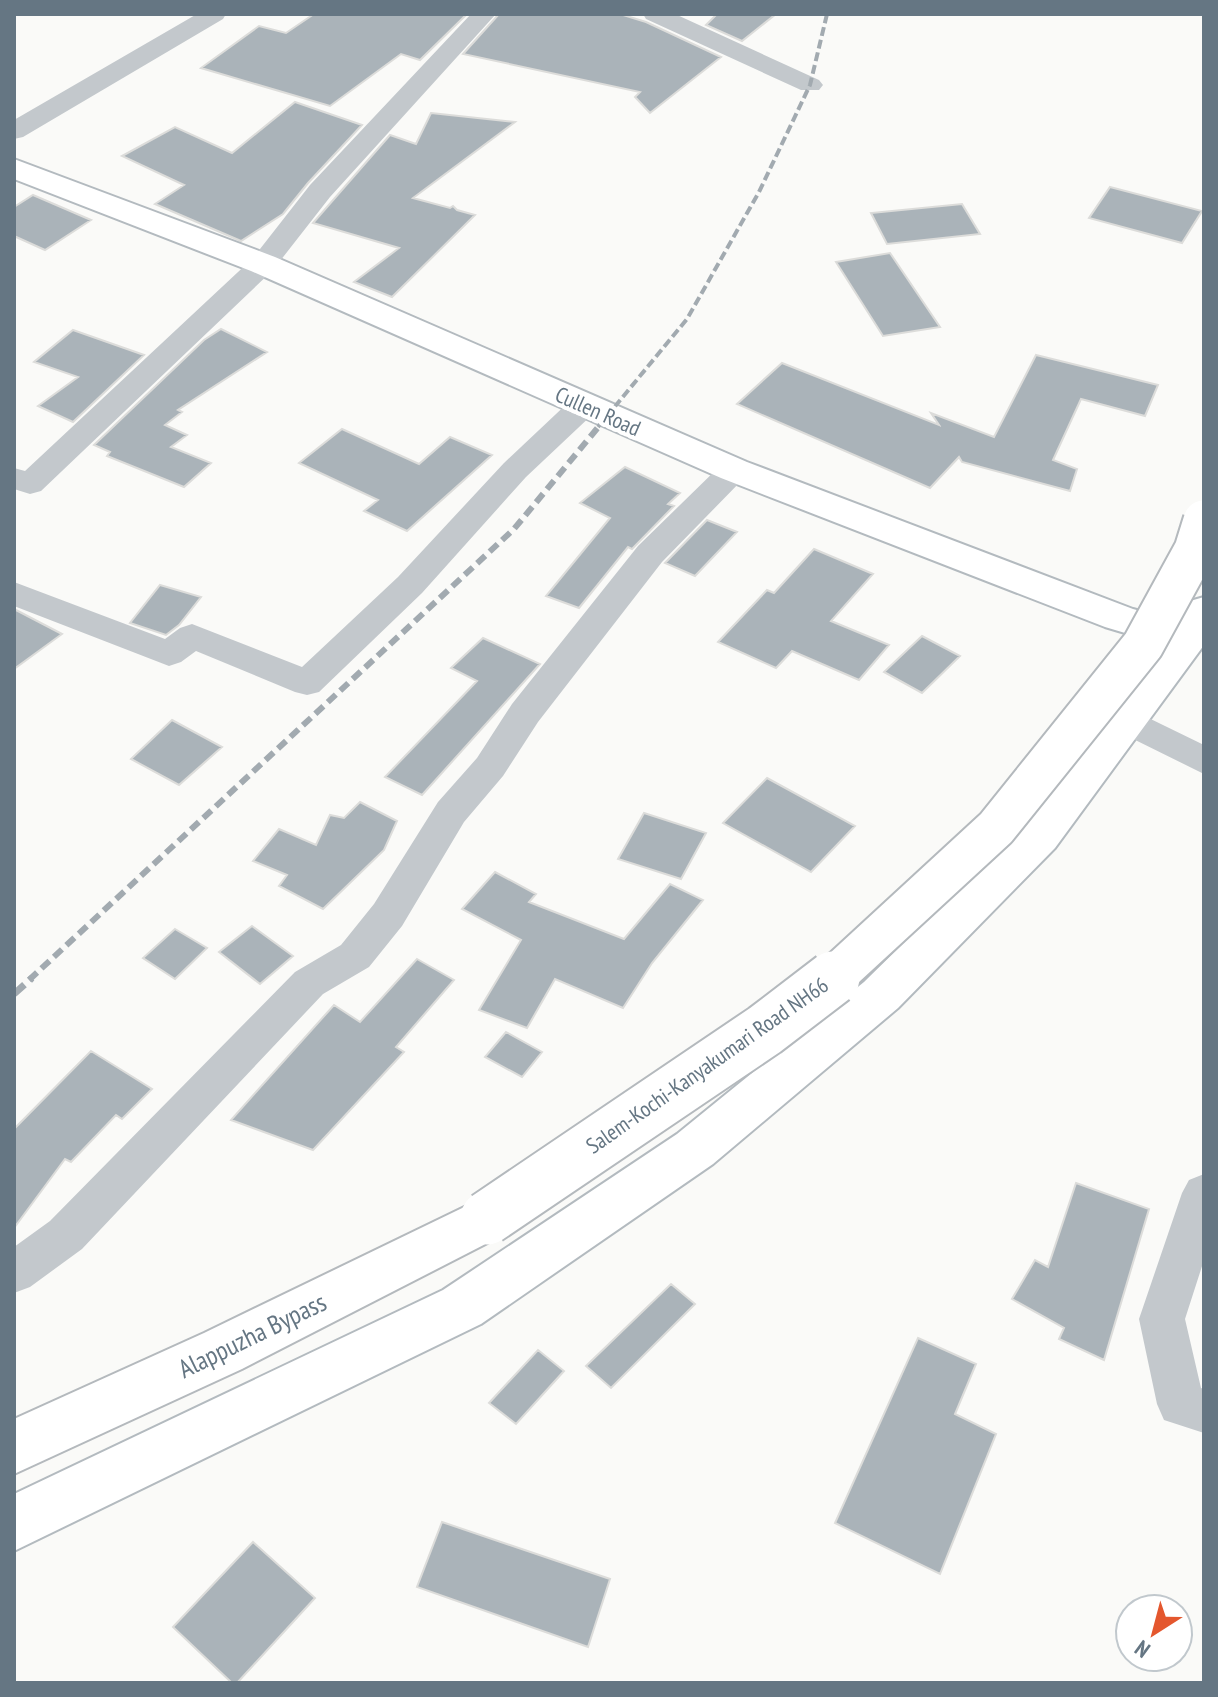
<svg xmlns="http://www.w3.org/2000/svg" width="1218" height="1697" font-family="'PT Sans Narrow',sans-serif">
<rect width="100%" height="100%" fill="#fafaf8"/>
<!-- building -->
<path fill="#aab3b9" stroke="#dcdcda" stroke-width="2" d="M314,14H467L420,60L401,54L330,106L201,68L259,26L286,33Z
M499,14H620L646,22L721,57L650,113L635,97L640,92L463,54Z
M717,14H776L742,41L706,25Z
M295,102L362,125L308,183L283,214L241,241L155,204L184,185L122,156L175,127L232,153Z
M431,113L515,122L413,198L450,208L453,206L457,210L475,215L392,297L354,282L399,248L313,223L390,135L416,144Z
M1110,187L1202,211L1182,243L1089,218Z
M33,195L91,220L45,250L14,236V207Z
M962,204L980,234L887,244L871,213Z
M890,253L940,327L883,336L836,262Z
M221,329L267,352L178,410L182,412L165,425L187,435L171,447L211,463L184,487L107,456L110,452L94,445L204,340Z
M73,330L144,355L73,422L38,406L78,377L34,362Z
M1036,355L1158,385L1145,416L1081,399L1053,460L1077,469L1070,491L962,462L959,457L930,488L737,404L782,363L939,425L931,413L994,437Z
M342,429L419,464L450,437L492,455L407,531L364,511L378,500L299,463Z
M625,467L680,493L668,504L674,506L632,549L628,547L579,608L546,596L610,518L580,503Z
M707,520L737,532L695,576L665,563Z
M814,549L873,574L831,621L889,645L859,680L792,651L776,668L718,642L767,590L774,593Z
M160,585L201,597L179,625L166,635L130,623Z
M14,609L62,634L14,669Z
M922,636L960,656L922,693L884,672Z
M483,638L540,664L422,795L385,777L477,681L451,668Z
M172,720L222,747L179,785L131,759Z
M767,778L855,826L811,872L723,823Z
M360,802L397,821L384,850L323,909L279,886L287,875L253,861L279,829L316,845L330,815L344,818Z
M644,813L706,833L681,879L618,859Z
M495,872L536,894L529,902L624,939L670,884L703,900L652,963L623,1008L555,979L527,1028L479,1010L521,940L462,909Z
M252,926L293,956L260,984L219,952Z
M175,929L207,948L175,979L143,958Z
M417,959L454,980L396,1047L404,1052L313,1150L231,1120L334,1005L360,1022Z
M506,1032L542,1052L522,1077L485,1057Z
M91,1051L152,1089L122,1119L116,1115L71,1162L65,1159L14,1228V1129Z
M1076,1183L1149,1209L1104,1360L1059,1339L1064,1328L1012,1299L1035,1260L1048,1267Z
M671,1284L695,1304L611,1388L586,1366Z
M918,1338L976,1364L955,1414L996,1434L940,1574L835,1523Z
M538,1350L564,1371L516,1424L489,1403Z
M442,1522L610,1579L588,1647L417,1587Z
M253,1542L315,1598L237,1683H232L173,1627Z"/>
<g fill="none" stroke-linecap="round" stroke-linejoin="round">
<defs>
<path id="secondary" d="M14,159L275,257L747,462L1133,609L1178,621L1190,601L1204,597V645L1055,848L898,1008L713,1164L481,1324L14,1551V1494L443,1290L677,1134L864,982L1025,824L1162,644L1105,627L721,478L251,271L14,179Z"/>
<path id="highway" d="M487,1196L505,1202L513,1218L505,1234L242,1369L14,1474V1419L204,1333Z"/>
</defs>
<!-- secondary casing -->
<use href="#secondary" stroke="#b3babf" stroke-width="4"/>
<!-- highway casing -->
<use href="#highway" stroke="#b4b9bd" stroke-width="4"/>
<!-- street -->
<path fill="#c3c8cc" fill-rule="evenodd" d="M197,14H226L223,19L23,137L14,139V120Z
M471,14H496L330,197L273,270L41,491L30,494L14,489V468L25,471L253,258L310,185Z
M643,14H675L819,80L823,85L819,90H801L646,19Z
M584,396L595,398L599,405L595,412L526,477L422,593L319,692L307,695L295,692L196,651L181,662L169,666L14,606V582L165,639L180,628L192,624L302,667L398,577L504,463L573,398Z
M734,460L745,463L750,470L745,477L662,562L538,722L503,776L464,822L402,926L369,967L323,994L82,1249L30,1287L14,1293V1247L50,1221L295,972L341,945L374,904L438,802L477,758L512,704L638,546L723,463Z
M1126,707L1204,745V774L1113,729L1108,720L1113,711Z
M1204,1174V1260L1185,1319L1201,1388L1204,1389V1433L1164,1420L1157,1404L1139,1319L1182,1193L1189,1180Z"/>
<!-- secondary -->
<use href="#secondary" fill="#fff" fill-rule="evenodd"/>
<!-- highway -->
<use href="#highway" fill="#fff" fill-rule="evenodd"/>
<!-- rail-far2 -->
<path stroke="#a2aab0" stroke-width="4" stroke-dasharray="9 4" stroke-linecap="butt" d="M598,427L687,319L759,192L810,85L827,14"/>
<!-- rail-far1 -->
<path stroke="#a2aab0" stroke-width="6" stroke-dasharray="11 6" stroke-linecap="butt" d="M29,980L514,529L600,425"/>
<!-- rail -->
<path stroke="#a2aab0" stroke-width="7" stroke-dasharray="14 7" stroke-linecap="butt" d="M14,994L32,978"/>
<defs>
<path id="highway-bridge-far1" d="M831,980L996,828L1143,645L1195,550L1204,521"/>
<path id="highway-bridge" d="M487,1218L765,1030L833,978"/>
</defs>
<!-- highway-bridge-far1 casing -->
<use href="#highway-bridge-far1" stroke="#b4b9bd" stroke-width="45" stroke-linecap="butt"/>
<!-- highway-bridge casing -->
<use href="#highway-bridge" stroke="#b4b9bd" stroke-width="57" stroke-linecap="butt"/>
<!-- highway-bridge-far1 -->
<use href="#highway-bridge-far1" stroke="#fff" stroke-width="41"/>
<!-- highway-bridge -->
<use href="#highway-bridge" stroke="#fff" stroke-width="53"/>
</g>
<g text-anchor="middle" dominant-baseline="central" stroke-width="8" stroke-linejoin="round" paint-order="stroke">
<!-- street labels -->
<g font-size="22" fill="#657683" stroke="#fff">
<text transform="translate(598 411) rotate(24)">Cullen Road</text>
<text transform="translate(707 1065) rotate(-35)">Salem-Kochi-Kanyakumari Road NH66</text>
</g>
<!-- near-street labels -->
<g font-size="26" fill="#657683" stroke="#fff">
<text transform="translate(252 1335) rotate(-26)">Alappuzha Bypass</text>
</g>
</g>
<!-- border -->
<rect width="1218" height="1697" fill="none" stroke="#657683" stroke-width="32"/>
<!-- north arrow -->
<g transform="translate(1154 1633) rotate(216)"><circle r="38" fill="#ffffff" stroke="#c1c8cd" stroke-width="2"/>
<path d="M0-6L14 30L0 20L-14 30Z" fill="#e4572e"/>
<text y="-12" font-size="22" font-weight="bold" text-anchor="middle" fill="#657683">N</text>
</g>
</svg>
